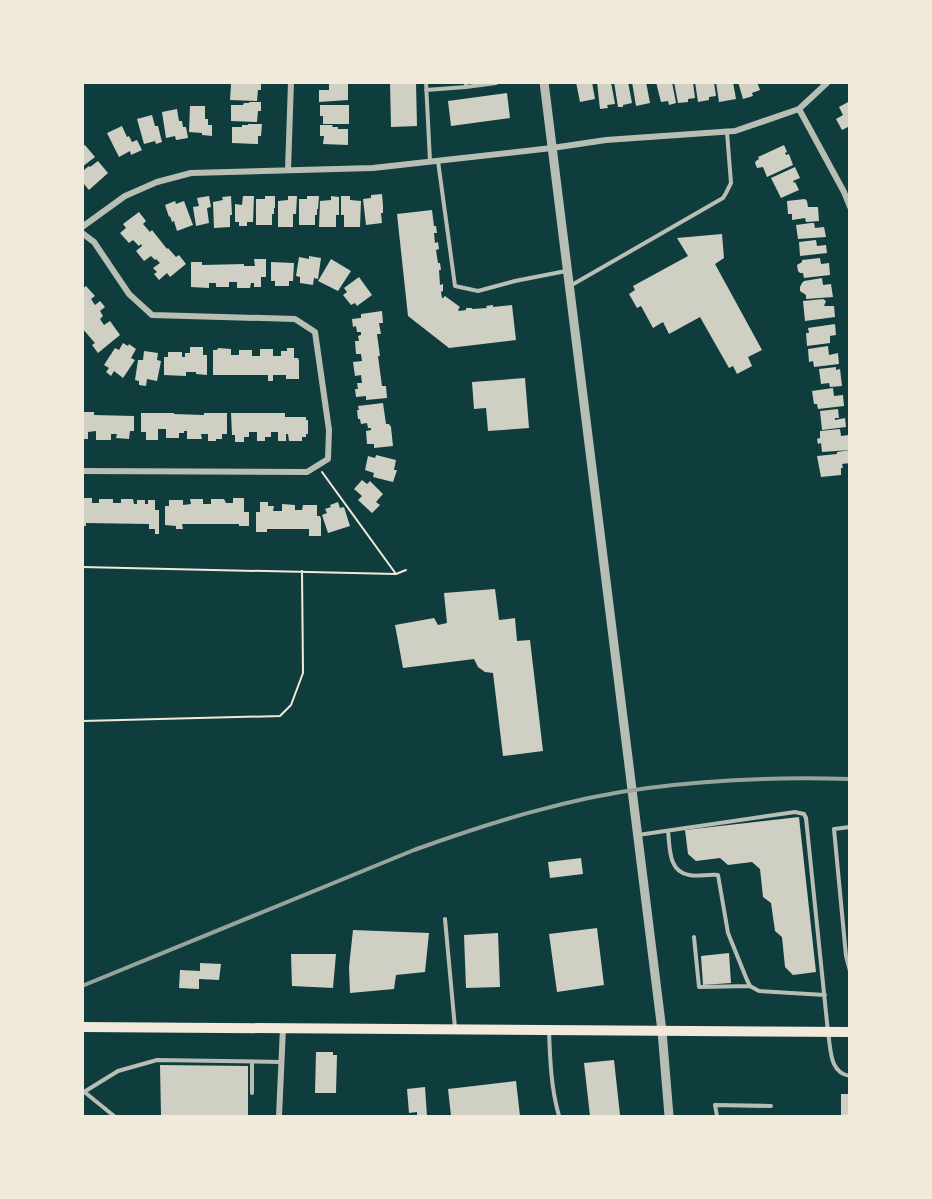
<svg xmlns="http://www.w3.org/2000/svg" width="932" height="1199" font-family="'Work Sans',sans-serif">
<rect width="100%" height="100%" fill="#0f3d3e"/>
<!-- building -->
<path fill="#cfcfc3" d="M244,82H261V90H258L257,101L230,100L231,84H244Z
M390,82H416L417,126L391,127Z
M576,82H592L595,99L580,102Z
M597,82H611L615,104L607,105L608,108L600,109Z
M614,82H628L632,103L623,105V107H618Z
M632,82H646L650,103L636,106Z
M656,82H672L676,103L669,105L668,101L661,102Z
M674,82H693L695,98L688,99V102L678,103Z
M695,82H714L716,96L709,97V100L698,102Z
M716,82H733L736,99L719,102Z
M738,82H757L760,90L752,93L753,96L743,99Z
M329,84H348V100L319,102V90H329Z
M507,93L510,118L451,126L448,101Z
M850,101V126L842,130L836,119L843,115L839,107Z
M249,102H261V111H258L257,122L231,121V105H243L244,103H249Z
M320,105H349V124H323V116H320Z
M190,106H205V119H208V125H212V136L202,135V133L189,132Z
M177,109L179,121H182L183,127H186L188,138L176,140L175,136L166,138L162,112Z
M152,115L155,126H158L162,142L156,144L155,141L144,144L137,119Z
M248,124H262L261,136H258V144L232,143V127H242V125H248Z
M320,125H333L332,127H338V129H348V145L323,144L324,136H320Z
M122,126L127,137L129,136L132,142L137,140L142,150L131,155L130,151L119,157L107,133Z
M85,145L95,157L82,167V147Z
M784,145L787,152L785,153L786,155L789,154L793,165L767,177L763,167L757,168L755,163L756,161L759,159L758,157Z
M98,161L108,173L89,190L84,184L82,185V168L84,170L89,166L90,167Z
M795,167L800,178L793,181L794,183L795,182L799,190L781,198L771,178Z
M382,194L383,206V213H381L382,223L366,225L363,199L371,198V195Z
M209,196L211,207L207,208L209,223L196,226L193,207L199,206L197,198Z
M231,196L232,215H230V227L214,228L213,202L223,200L222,197Z
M243,196H254L253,222H247V226H239V222H235V204L242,205Z
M265,196H275V208H274V214H272V225H256V199H265Z
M288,196H297L296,214H293V227H278V201L288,200Z
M307,196H319L318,209H317V215H315V225H299V199H307Z
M331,196L339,197V215H336V227H319L320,201L331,200Z
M341,196H350V200L361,201L360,227H344V215H341Z
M805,199L807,201L808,207H818L819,221L806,222L805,218L792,220V214H788L787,201Z
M175,201L176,204L184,201L193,225L177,231L174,221L172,222L170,216L169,217L165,205Z
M432,210L434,226H436L437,233H434L435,243L438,242L439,249L436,250L438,263H440L441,270H439L440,285L443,284V291L441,292L442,298H443L445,296L460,307L458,310L459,311L466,310V308H472V309L487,308L486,306L493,305V307L512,305L516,340L449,348L408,316L397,214Z
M139,212L146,221L143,224L150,232L152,230L167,249L168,248L176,257L179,255L186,264L170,277L167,273L159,280L154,274L157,272L153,268L160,263L156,259L155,260L151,256L144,261L136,251L142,246L141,244L139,246L133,240L129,243L120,233L126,228L123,224Z
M811,223H814L815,228L824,227L826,237L798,239L796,225Z
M722,234L724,258L715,264L762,350L748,357L752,366L737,374L733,366L729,368L700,317L669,334L663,322L653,328L641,306L637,308L629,294L635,290L633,286L688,256L677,238Z
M816,240L817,246L826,245L827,253L800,256L799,242Z
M309,256L321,258L318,279L314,278L313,285L300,283V277L296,276L299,257L309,259Z
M820,258L821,264L829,263L830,275L804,278L803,273H800L798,271L797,265L802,262V260Z
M254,259H266V277H261V287H254V283H251L250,288H237V282H229V287H216V283H209V288L191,287V262H202V265L244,264V266H255Z
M331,259L351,271L338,291L318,281Z
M271,262L294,263L293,281H289V286H275V281H271Z
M359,277L372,295L357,306L355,303L351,305L343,295L347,292L344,288Z
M822,278L823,285L831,284L833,297L806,299V295L800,291V287L802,283L804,281Z
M86,286L95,296L91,299L95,305L100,301L105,307L100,311L103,316L100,319L104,325L110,321L120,335L98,353L92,345L95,343L94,342L82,328V289Z
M823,299L826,301L824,306H834L835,317L805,321L803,301Z
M382,311L383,323H379L381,334H377L380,356H378L382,386H386L387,398L366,400V396L356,397L355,389H358L357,383H362L361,375L355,376L353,362L362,361L361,354H356L355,341H359L358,336L361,335V332H357L356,326L353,327L352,319L361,318V314Z
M835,324L836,335L830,336V343L807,346L806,333H809L808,328Z
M123,343L128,346L129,344L136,349L131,358L135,360L123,378L114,371L111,376L106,372L109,368L104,365L115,348L119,350Z
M828,346L829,355L838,353L839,364L814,367L813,361L809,362L808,349Z
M190,347H203V355H207V375L196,374V372H186V376L164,375V357H168V352H182V357H185V353H190Z
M218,348L231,349V355H239V350H252V356H260V349H273V356H281V351H287V348H294V358H298L299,361V379H286V375H273V381H268V375H213V350H217Z
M144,351L158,353L157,360L161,361L157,381L147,379L146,386L139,385V381L135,380L138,360H143Z
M836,367V370L840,369L842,386L830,387L829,383L821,384L819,369Z
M525,378L529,428L488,431L486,408L474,409L472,382Z
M833,388L834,396L843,395L844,406L818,409L817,404H814L812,391Z
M383,403L386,424H389L391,427L393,446L374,448V444H367L366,431L371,430V428H368L367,423L361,424L360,419H358L357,410H359L358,406Z
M838,409L839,418H835V420L845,418L846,427L822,430L820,411Z
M82,412H94V415L134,416V431H130L129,439L116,438L117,434H111V440H96V431L88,432V439H82Z
M141,413H174V414L204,415V413H227V434H222V439H216V441H208V434H201L202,439H187V431H184V433H179V438H166V429H158V440H146V432H141Z
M231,413H285V417H306V420H308V434H306V437H302V441H289L288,434H286V441H278V432H271V437H265V441H257V432H249V437H244V442H235V435H232Z
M840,429L841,436L849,435L850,450L822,452L821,443L818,444L817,439L820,438V431Z
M850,450V463L842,464L843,468H841V475L821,477L817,456L837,454V452Z
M376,455L396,460L394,470H397L393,482L373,477L374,473L365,470L368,456L375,458Z
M362,480L367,484L370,481L383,494L376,502L380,505L372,513L358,500L362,496L354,489Z
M82,498H92V503H99V499H113V503H121V499H133L134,504H137V500H145V504H148V500H155V510H159V534H155V529H149V524L86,523V526H82Z
M233,498H244V512H249V526H239V524H182L183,529H176V526L165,525V506H169V500H183V505L191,504L190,499H203V504H211V499H224L226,503H233Z
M260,502H268V506H274L273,511H282V504L295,505V510H302L303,505H317V516H320L321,519V536H309V529H267V532H256V512H260Z
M338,502L340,508L344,507L350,526L328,533L322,515L327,513L325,509L331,507L330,505Z
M495,589L499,620L515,618L517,641L530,640L543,751L503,756L493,673L485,672L478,667L474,659L403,668L395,625L434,618L438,625L447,623L444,593Z
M799,817L816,972L793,975L785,967L782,937L775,931L771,903L763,897L760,869L752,862L728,865L720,858L696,861L688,854L685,830Z
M581,858L583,874L550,878L548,862Z
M597,928L604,985L557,992L549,934Z
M353,930L429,933L425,972L396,975L394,989L350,993L349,967Z
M498,933L500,987L466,988L464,935Z
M729,953L731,983L703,985L701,956Z
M291,954H336L333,988L292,986Z
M200,963L221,964L219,980L199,979V989L179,988L180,970L200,971Z
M316,1052H333V1055H337L336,1093H315Z
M614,1060L620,1115L590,1116L584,1063Z
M160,1065L248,1066V1116H161Z
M516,1081L520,1116H451L448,1089Z
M425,1087L427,1116H417V1112L409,1113L407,1089Z
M841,1094H850V1116H841Z"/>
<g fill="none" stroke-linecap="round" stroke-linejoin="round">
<!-- path -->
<path stroke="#f1e9da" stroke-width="2" d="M322,472L396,574
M82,567L396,574L406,570
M82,721L280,716L291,705L303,673L302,571"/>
<!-- service -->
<path stroke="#b8beb3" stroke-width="4" d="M426,82L430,161
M466,87L496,83
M426,90L466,87V82
M438,161L455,286L478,291L515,281L566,271
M570,286L723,198L726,193L731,183L727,132
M850,827L834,829L846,956L850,971
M668,831C670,847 668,872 689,875C698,877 708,874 718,875L728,933L747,980L750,986L759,991L825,995
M638,835L795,812L804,814L806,818L828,1032C831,1049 829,1073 850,1076
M445,919L455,1028
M694,937L699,987L750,986
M549,1030C550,1060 551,1088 559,1116
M82,1090L114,1116
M84,1092L118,1071L157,1060L282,1062
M252,1093V1062
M717,1116L715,1105L771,1106"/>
<!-- minor -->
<path stroke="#b8beb3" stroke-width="6" d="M799,109L844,192L850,207
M288,170L291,82
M82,227L125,196L157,182L191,173L373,168L552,148L606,140L735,131L799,109L828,82
M82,233L94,242L129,294L152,315L295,319L315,332L329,430L328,459L307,472L82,471
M279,1116L283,1028"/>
<!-- tertiary -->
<path stroke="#b8beb3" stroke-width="9" d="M544,82L662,1031L669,1116"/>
<!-- secondary -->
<path stroke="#f1e9da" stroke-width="10" d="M82,1027L850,1032"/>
<!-- rail -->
<path stroke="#97a49c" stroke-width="4" d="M82,986L414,850C489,823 568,798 648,788C715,779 782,777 850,779"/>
</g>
<!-- border -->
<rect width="932" height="1199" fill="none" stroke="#f1e9da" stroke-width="168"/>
</svg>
